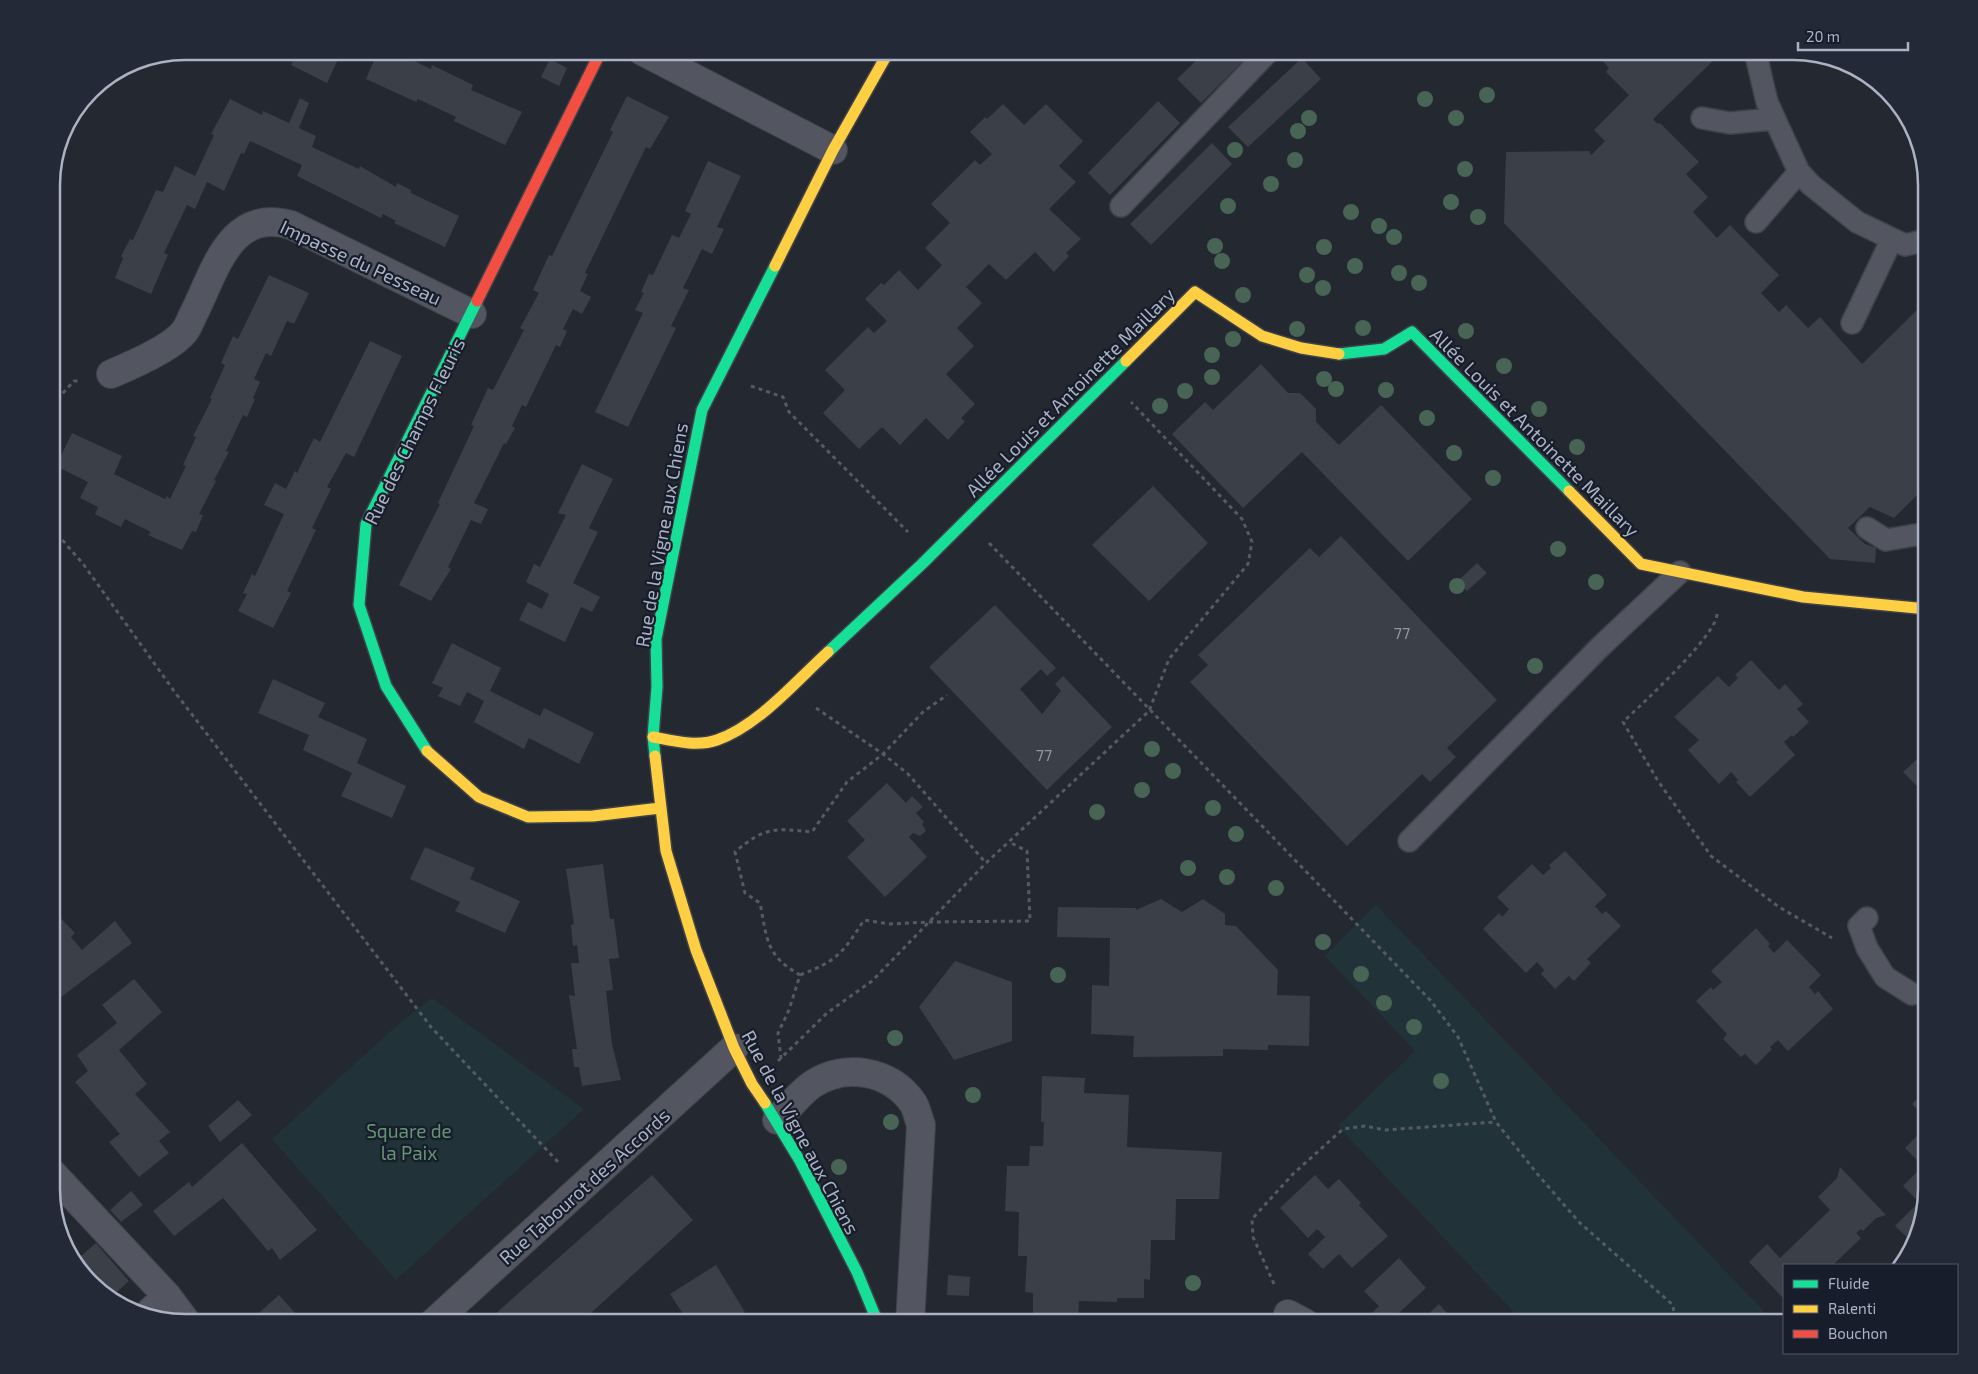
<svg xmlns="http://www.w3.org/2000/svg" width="1978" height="1374" font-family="'Exo 2',sans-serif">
<rect width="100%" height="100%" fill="#242830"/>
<!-- green -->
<path fill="#213238" d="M1376,905L1775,1323H1524L1338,1126L1415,1051L1325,956Z
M432,998L584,1109L396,1280L272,1139L395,1027Z"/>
<!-- building -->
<path fill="#3b3f47" d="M298,51H342L327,83L291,65Z
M378,51H394L431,69L432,65L473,85L471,90L522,112L505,145L454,121L456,117L418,99L416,102L366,79Z
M796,51H813L810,58Z
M1206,51H1253L1201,103L1177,79Z
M1588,51H1704L1713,61L1653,119L1658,124L1660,123L1699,162L1686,174L1708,197L1693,212L1717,238L1730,225L1779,275L1761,293L1779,312L1786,305L1808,328L1820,317L1862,364L1927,300V485L1894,518L1870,507L1848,528L1865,544L1876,548L1875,563L1830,559L1504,223L1506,152L1589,151L1591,155L1605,141L1594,130L1629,95L1606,72L1609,68L1600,58L1597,61Z
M1302,58L1321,79L1248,147L1228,127Z
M550,59L567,68L559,86L541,77Z
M627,96L669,117L650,149L646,147L585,273L588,274L580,291L591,297L582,314L573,309L563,329L567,331L560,347L556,345L526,407L522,405L512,426L515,428L506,444L504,443L474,503L488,509L481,524L471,520L448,567L451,569L431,601L399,585L440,504L438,503L474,426L471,425L488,388L493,390L524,330L520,328L539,293L533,290L549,255L552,256L613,132L610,130Z
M300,98L309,103L299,128L316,136L312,147L359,169L360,166L396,187L397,183L411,190V193L459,216L445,247L394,223L396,221L383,214L381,218L297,176L302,165L250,141L244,154L241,153L224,191L207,182L195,209L187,205L164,253L168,255L151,294L115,278L123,258L121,256L130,239L133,240L156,190L163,192L175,166L195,176L214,135L211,134L230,99L262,115L263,111L289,123Z
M1158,101L1180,123L1110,195L1088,173Z
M1003,104L1024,125L1046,104L1083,141L1059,166L1076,182L1049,209L1081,239L1066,253L1069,256L1054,272L1035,252L1006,280L989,264L966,287L982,303L957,328L974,346L946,374L975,404L961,418L965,421L948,440L926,418L900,445L882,427L859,449L823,413L845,390L825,370L868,327L874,333L887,321L865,299L881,283L884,285L899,270L918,290L942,265L925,248L950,223L931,204L975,160L980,165L992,154L970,132L985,117L987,119Z
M1212,143L1232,164L1151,245L1130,224Z
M708,161L741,176L717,227L724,229L712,254L702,249L683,288L689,290L671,326L676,328L628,427L595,412L643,313L635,310L644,293L641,292L649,274L653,275L672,235L679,238L691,214L685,211Z
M269,275L309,293L294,324L287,321L271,356L266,353L254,379L260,382L253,398L255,399L247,417L243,415L226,451L229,452L214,480L216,481L199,514L203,515L196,532L192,531L182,550L148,535L151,532L125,519L121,527L95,514L98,507L80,498L88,482L56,466L72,433L122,456L114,474L165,499L167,496L170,499L186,466L183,465L196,437L193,436L212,399L210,398L225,365L221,363L233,336L238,339Z
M370,341L402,356L354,457L346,453L327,487L331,489L312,528L316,530L287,591L291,593L273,628L238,611L247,594L243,593L252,574L255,576L284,514L264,505L275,483L286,489L295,471L297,473L314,438L320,442Z
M1261,364L1288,393H1300L1316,409V422L1339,445L1381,405L1472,499L1408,561L1302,452L1243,508L1172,434L1205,402L1213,410Z
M582,464L613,479L589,528L598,532L573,583L600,597L592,612L581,607L565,642L519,620L528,602L542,609L549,594L526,582L534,564L540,567L566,515L558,513Z
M1153,486L1208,543L1149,601L1092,545Z
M1341,536L1497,700L1447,748L1456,757L1430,782L1422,774L1347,846L1190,682L1208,665L1198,655L1310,548L1319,557Z
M1477,563L1487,573L1467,591L1458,581Z
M995,605L1056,668L1047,676L1041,669L1020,689L1042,714L1061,691L1055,684L1063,676L1112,727L1047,790L929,667Z
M452,643L501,668L490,691L540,716L544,708L594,733L579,764L529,738L524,749L474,722L484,701L467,692L460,706L438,696L443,688L432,683Z
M1751,660L1779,690L1785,684L1803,704L1797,709L1809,722L1793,737L1792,735L1784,742L1795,755L1750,797L1736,782L1738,780L1731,772L1719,784L1688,750L1699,740L1674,717L1718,676L1729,687L1738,678L1735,675Z
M273,679L325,703L318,717L367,739L357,763L406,786L392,818L341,796L352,773L303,750L309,735L258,713Z
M1927,750V792L1921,786L1919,788L1903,772Z
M887,783L906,803L912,796L923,807L916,813L924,822L922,824L926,831L920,836L913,833L909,837L927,857L885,897L847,857L865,840L847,821Z
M1927,797V817L1916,806Z
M425,847L475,868L470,879L520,901L505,933L455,911L460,902L410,879Z
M1565,851L1607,895L1595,906L1602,914L1606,911L1621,926L1587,959L1591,963L1574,981L1569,976L1555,989L1541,974L1544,970L1537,962L1526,973L1483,929L1499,913L1502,917L1509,909L1497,897L1532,864L1543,875L1551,868L1549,865Z
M603,864L610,919H614L619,958L609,959L613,990L606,991L612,1044L621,1080L582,1086L579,1067H574L572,1049H577L569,995L575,996L571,963H579L577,945L573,946L571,925L574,924L566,869Z
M1161,899L1182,912L1203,899L1225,914V925L1236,926L1278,970L1277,995L1310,996L1309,1046L1268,1045V1050L1223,1049V1056L1133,1057L1134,1036L1091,1034L1092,985L1109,986L1110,938L1057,937L1058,907L1136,908V910Z
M52,909L75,933L71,937L82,950L115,921L132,943L52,1004Z
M1756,928L1770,944L1768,946L1774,953L1787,940L1821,975L1809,987L1815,994L1818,991L1833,1009L1788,1051L1778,1040L1770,1047L1772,1049L1756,1065L1745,1054L1741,1057L1723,1039L1727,1034L1696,1001L1711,987L1713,990L1722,982L1711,971Z
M955,961L1012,982V1041L954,1060L919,1007Z
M134,979L162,1012L119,1050L147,1084L135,1094L170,1132L159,1141L169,1153L139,1177L109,1142L120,1134L75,1082L88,1071L77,1055L117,1023L102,1005Z
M1042,1076L1085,1078L1084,1093L1129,1095L1127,1147L1222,1152L1219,1199H1176L1175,1240H1151L1150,1280L1144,1279V1298H1117V1302L1079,1301L1078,1323H1033V1293L1025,1292L1027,1256H1018L1019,1212L1005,1211L1007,1166H1029L1030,1146H1043L1044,1122H1041Z
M1927,1089V1119L1912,1104Z
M238,1100L252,1115L220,1142L208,1126Z
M1927,1126V1189L1911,1241L1895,1226L1919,1202L1903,1186L1923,1166L1905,1148Z
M242,1143L317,1230L280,1260L272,1248L268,1251L223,1198L174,1236L153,1211L189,1182L192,1187Z
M1840,1167L1886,1215L1876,1218L1863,1231L1861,1229L1856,1233L1861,1238L1833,1265H1784V1299L1749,1262L1767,1244L1780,1258L1830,1210L1818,1197L1837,1178Z
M652,1175L693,1220L580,1323H485Z
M1315,1175L1328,1189L1339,1179L1361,1203L1359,1205L1388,1236L1352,1268L1339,1254L1323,1269L1308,1254L1325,1237L1317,1229L1308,1238L1280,1208Z
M131,1191L143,1205L121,1222L110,1210Z
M96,1243L129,1281L109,1299L75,1261Z
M1399,1258L1426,1288L1388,1323H1362L1379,1306L1364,1291Z
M716,1265L745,1312L728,1323H689L670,1294Z
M948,1275L970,1277L969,1296L947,1295Z
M279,1295L304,1323H254L251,1320Z
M1439,1304L1456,1323H1419Z"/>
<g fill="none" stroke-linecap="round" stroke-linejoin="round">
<defs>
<path id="lane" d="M1755,51L1767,102L1799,172L1811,185L1857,222L1905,245L1927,240
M1702,118L1730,123L1774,119
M1121,206L1269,51
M1756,222L1799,172
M1852,323L1892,239
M1867,528L1886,540L1927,533
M1409,841L1600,647L1680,572
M1867,918L1859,926L1867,948L1885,977L1912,994"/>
<path id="street" d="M642,51L833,150
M111,374C130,366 172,348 184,332C189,326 191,318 195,311C216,268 231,208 291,225L472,314
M777,1120C788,1109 799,1093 813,1084C845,1063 890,1070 913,1103C917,1109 918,1118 921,1125L910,1323
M52,1173L167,1296
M150,1312L167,1296L187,1323
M1288,1314L1305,1323
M433,1323L734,1048"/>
<path id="fast" d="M1339,354L1384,349L1412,332L1569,491
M828,652L922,564L1126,361
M427,751L386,686L359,605L366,524L477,301
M655,756L653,737L657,687L656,639L702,410L775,266
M765,1103L800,1161L857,1272L878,1323"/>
<path id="slow" d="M775,266L833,150L889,51
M1126,361L1195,292L1262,336L1301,348L1339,354
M1569,491L1641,564L1803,597L1927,609
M653,737C674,741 697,747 717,740C758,726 796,681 828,652
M427,751L479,797L528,817L593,816L660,808
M655,756L666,851L696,950L734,1048L752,1084L765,1103"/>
<path id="jam" d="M477,301L601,51"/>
</defs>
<!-- lane casing -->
<use href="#lane" stroke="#404249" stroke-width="24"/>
<!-- street casing -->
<use href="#street" stroke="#404249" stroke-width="30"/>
<!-- fast casing -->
<use href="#fast" stroke="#404249" stroke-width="14"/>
<!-- slow casing -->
<use href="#slow" stroke="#404249" stroke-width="14"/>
<!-- jam casing -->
<use href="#jam" stroke="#404249" stroke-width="14"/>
<!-- path -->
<path stroke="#565b63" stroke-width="3" stroke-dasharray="4 4" stroke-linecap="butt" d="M751,386L783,397L789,412L908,532
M52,405L74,381H78
M52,528L84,565L174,691L431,1027L559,1163
M989,543L1431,1001L1458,1037L1496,1122L1539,1176L1580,1223L1673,1305L1675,1323
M1717,614C1717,635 1642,704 1623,722L1658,781L1711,856L1779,907L1832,938
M816,708L883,754L908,774L986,863
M800,975C837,961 843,953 864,920L890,924L929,922L1030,921L1027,851L1009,842
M781,1059L778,1033L789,1010L800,975C766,956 767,939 760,903L745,893L735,852C764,827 774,828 812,832L847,782L883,754L923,712L947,695
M778,1061L827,1013L872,981L986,863L1149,711L1169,659L1248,564L1252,542L1242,519L1131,402
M1274,1284L1253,1237L1252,1219L1293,1174L1343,1129L1365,1126L1385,1130L1496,1122"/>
<!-- lane -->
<use href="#lane" stroke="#535660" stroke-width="21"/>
<!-- street -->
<use href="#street" stroke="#535660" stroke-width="28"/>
<!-- fast -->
<use href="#fast" stroke="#16e098" stroke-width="11"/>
<!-- slow -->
<use href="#slow" stroke="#ffcf43" stroke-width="11"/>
<!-- jam -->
<use href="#jam" stroke="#f24e42" stroke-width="11"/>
</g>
<!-- trees -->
<g fill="#476455">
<circle cx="1487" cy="95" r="8"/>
<circle cx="1425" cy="99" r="8"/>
<circle cx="1309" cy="118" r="8"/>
<circle cx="1456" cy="118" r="8"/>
<circle cx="1298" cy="131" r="8"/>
<circle cx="1235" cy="150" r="8"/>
<circle cx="1295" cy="160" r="8"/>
<circle cx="1465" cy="169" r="8"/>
<circle cx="1271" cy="184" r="8"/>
<circle cx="1451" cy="202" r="8"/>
<circle cx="1228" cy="206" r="8"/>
<circle cx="1351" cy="212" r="8"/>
<circle cx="1478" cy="217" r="8"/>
<circle cx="1379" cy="226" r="8"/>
<circle cx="1394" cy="237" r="8"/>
<circle cx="1215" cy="246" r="8"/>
<circle cx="1324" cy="247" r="8"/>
<circle cx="1222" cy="261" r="8"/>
<circle cx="1355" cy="266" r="8"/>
<circle cx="1399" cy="273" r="8"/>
<circle cx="1307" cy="275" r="8"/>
<circle cx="1419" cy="283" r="8"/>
<circle cx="1323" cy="288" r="8"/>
<circle cx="1243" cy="295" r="8"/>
<circle cx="1363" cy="328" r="8"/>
<circle cx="1297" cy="329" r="8"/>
<circle cx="1466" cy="331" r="8"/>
<circle cx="1233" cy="339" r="8"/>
<circle cx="1212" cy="355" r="8"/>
<circle cx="1504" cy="366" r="8"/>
<circle cx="1212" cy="377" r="8"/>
<circle cx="1324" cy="379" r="8"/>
<circle cx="1336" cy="389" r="8"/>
<circle cx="1386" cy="390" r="8"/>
<circle cx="1185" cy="391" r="8"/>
<circle cx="1160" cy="406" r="8"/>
<circle cx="1539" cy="409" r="8"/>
<circle cx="1427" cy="418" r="8"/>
<circle cx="1577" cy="447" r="8"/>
<circle cx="1454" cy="453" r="8"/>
<circle cx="1493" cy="478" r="8"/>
<circle cx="1558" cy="549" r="8"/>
<circle cx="1596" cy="582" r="8"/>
<circle cx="1457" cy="586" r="8"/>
<circle cx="1535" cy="666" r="8"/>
<circle cx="1152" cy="749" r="8"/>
<circle cx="1173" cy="771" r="8"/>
<circle cx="1142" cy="790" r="8"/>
<circle cx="1213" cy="808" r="8"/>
<circle cx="1097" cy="812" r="8"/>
<circle cx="1236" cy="834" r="8"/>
<circle cx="1188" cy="868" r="8"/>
<circle cx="1227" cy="877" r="8"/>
<circle cx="1276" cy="888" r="8"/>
<circle cx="1323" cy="942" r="8"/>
<circle cx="1361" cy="974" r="8"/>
<circle cx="1058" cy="975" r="8"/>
<circle cx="1384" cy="1003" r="8"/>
<circle cx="1414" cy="1027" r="8"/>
<circle cx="895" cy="1038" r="8"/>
<circle cx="1441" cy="1081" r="8"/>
<circle cx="973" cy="1095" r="8"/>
<circle cx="891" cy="1122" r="8"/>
<circle cx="839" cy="1167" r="8"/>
<circle cx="1193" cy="1283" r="8"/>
</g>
<g text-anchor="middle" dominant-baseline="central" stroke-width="4.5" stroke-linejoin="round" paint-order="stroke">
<!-- number labels -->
<g font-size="16" fill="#8f95a5">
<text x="1402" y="632">77</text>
<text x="1044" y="754">77</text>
</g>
<!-- street labels -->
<g font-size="19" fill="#abb2c4" stroke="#171d2b">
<text transform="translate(361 262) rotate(25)">Impasse du Pesseau</text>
<text transform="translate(1070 392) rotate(-45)">Allée Louis et Antoinette Maillary</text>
<text transform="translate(414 431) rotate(-64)">Rue des Champs Fleuris</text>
<text transform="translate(1535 432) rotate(45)">Allée Louis et Antoinette Maillary</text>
<text transform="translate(661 535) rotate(-80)">Rue de la Vigne aux Chiens</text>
<text transform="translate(801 1132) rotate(62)">Rue de la Vigne aux Chiens</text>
<text transform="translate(584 1186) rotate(-42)">Rue Tabourot des Accords</text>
</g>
<!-- park labels -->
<g font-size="19" fill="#639574" stroke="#171d2b">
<text x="409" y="1130">Square de<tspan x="409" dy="22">la Paix</tspan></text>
</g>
</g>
<!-- crop -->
<path d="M0 0H1978V1374H0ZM185 60H1793A125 125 0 0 1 1918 185V1189A125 125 0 0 1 1793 1314H185A125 125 0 0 1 60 1189V185A125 125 0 0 1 185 60Z" fill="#232937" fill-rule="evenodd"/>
<path fill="none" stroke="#abb2c4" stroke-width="2.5" d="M185 60H1793A125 125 0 0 1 1918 185V1189A125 125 0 0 1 1793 1314H185A125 125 0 0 1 60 1189V185A125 125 0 0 1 185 60Z"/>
<!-- legend -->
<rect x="1783" y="1264" width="175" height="90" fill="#171d2b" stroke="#525968"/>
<rect x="1793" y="1280" width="25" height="8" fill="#16e098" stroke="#525968"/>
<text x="1828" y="1289" font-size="15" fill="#abb2c4">Fluide</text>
<rect x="1793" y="1305" width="25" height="8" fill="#ffcf43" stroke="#525968"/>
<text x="1828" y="1314" font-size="15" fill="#abb2c4">Ralenti</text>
<rect x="1793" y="1330" width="25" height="8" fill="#f24e42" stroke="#525968"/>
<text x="1828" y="1339" font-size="15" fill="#abb2c4">Bouchon</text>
<!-- scale -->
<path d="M1798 42v8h110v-8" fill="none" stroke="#abb2c4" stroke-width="2.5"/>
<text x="1806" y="42" font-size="15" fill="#abb2c4" stroke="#171d2b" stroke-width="4" paint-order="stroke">20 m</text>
</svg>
